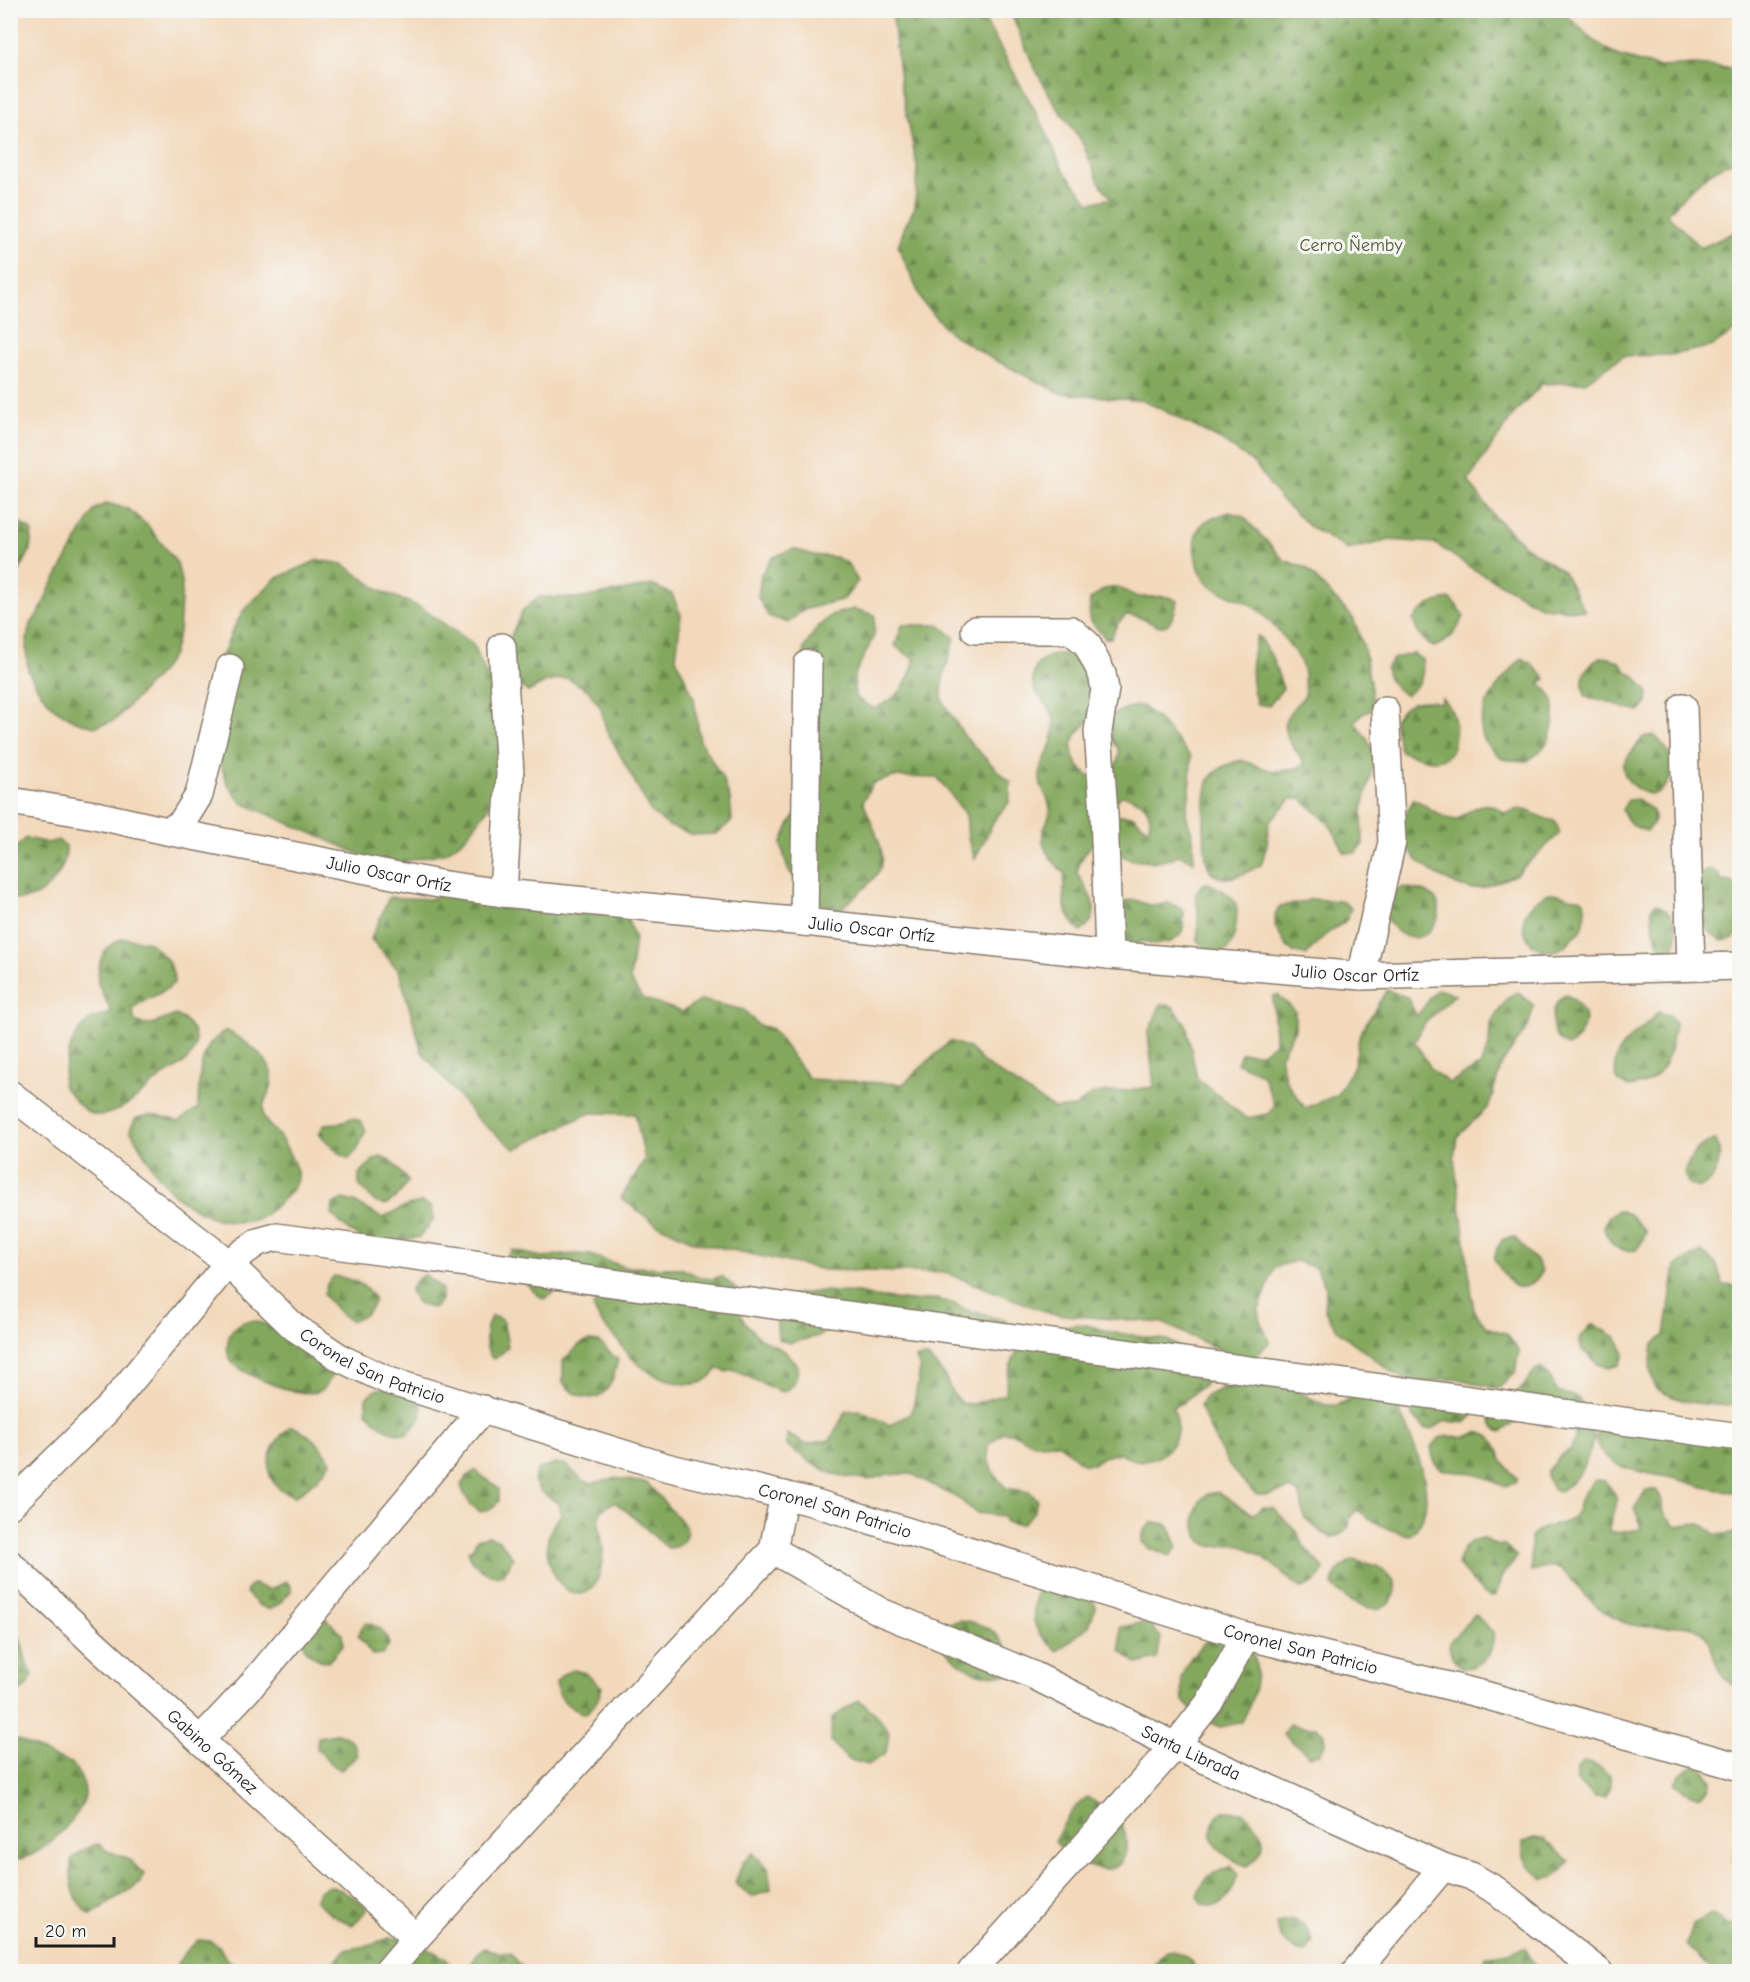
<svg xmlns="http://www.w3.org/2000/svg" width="1750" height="1982" font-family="'Comic Neue',sans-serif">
<defs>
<pattern id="forest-firs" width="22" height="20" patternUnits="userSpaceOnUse" patternTransform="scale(1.5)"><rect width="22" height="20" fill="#83a85d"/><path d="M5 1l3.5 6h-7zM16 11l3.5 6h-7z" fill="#6a884c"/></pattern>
</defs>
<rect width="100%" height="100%" fill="#f6f6f2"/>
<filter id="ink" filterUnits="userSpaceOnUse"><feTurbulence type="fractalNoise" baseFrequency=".0167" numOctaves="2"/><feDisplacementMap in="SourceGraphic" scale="12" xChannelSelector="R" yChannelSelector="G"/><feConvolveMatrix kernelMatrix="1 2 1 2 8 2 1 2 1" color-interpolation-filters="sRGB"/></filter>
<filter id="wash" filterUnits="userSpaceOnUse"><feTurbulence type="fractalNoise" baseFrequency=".008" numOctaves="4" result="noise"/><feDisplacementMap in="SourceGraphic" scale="24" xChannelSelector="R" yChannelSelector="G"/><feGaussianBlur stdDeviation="1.35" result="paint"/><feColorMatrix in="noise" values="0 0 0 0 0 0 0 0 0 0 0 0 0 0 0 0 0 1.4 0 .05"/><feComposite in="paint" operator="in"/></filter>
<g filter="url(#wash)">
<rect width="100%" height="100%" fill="#f3d9bb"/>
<!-- forest -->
<path fill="url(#forest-firs)" stroke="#50623c" stroke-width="1.5" d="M892,11H980L1044,127L1063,170L1090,203L1111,198L1099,182L1081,140L1056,106L1034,67L1010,11H1562L1593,40L1616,55L1658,67L1696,65L1737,69L1740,74L1739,160C1707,168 1690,190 1667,214L1701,248L1739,230V328L1713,346L1671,355L1623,356L1585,382L1542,384L1513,415L1468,481L1495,517L1525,546L1563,571L1585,611L1542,607L1470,567L1434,543L1390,540L1348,550L1310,527L1279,498L1256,465L1221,440L1145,401L1060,393L987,356L950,333L923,303L898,246L905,226L915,207L917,166L900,81Z
M107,503L128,509L148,526L177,563L182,585L179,632L173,654L161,672L114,721L94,727L73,720L54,708L40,692L28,671L26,648L29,627L41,609L50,588L95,509Z
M1229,512L1243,516L1284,560L1306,568L1353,618L1364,648L1373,701L1370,711L1360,715L1355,722L1368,740L1372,750L1374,762L1362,811L1363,845L1356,853H1345C1339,845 1337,835 1331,827C1323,816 1311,809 1302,799H1291L1269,822L1267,845L1261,865C1249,871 1230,883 1217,876C1214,875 1212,873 1210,870C1202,858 1202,791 1210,778C1217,768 1230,763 1242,760C1265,770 1282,777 1305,764C1284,732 1272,726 1305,696C1304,687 1305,677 1303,669C1299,652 1266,615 1251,605C1239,597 1221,595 1210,585C1194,570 1186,533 1208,520C1214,516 1223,515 1229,512Z
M10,517L32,531L30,551L20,570L11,569Z
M793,549L814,555L835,557L847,563L858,581L844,599L803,610L788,623L768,616L758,597L761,574L773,557Z
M318,560L343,564L381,591L420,607L473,644L503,713L511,757L495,800L466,837L447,852L402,862L380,863L242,803L228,785L212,742L208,692L233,629L244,610L275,579Z
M652,585L672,594L681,615L676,658L694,698L700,741L722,777L730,799L732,821L716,834L693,835L669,826L651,812L606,729L601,708L588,690L567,678L546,682L528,692L509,678L506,654L512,633L523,610L539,597L583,598Z
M1118,587C1125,590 1132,596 1140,597C1153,598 1165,593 1177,601C1169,649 1149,613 1126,615L1118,623L1111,638H1105L1089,619L1090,600L1104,589Z
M1450,599L1459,608L1464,617C1456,632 1450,641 1434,647C1422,640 1417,634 1413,620C1423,607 1433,601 1450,599Z
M854,609L875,615L874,636L854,676L855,697L874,709C900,696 906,688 915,660L895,646L902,625H939L955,638L943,678L942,700L965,737L996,769L1011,782L1009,803L995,819L975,859L968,838L966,815L938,778L894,777L873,783L863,801C868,816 885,848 882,863C879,879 850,901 838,911L816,902L788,870L781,844L790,823L802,805V670L804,648L816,629L831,615Z
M1257,636L1260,637L1272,657L1283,688L1269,706L1257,704C1249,680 1250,661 1257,636Z
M1413,653L1422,660C1425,678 1420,685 1406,695C1394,688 1389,682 1386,668L1393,659Z
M1057,654H1070L1079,662L1092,682L1091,718L1076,735L1072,745L1073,756L1078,766L1094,781L1113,770L1118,760L1119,750L1112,740L1110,716C1121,710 1129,706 1142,706L1161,722L1191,757L1190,791L1186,814L1193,837L1194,861L1178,855C1164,864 1131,864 1117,853L1115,819L1120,815L1133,816L1148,829C1155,809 1140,797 1121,796L1106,813L1099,834L1080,861L1077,873C1089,894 1107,913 1081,932C1062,912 1062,900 1065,874C1053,862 1036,845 1045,826C1047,820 1051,817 1050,809C1050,797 1038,788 1040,774C1044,755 1056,742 1054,721C1053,703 1030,697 1033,677C1035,662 1044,657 1057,654Z
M1600,657L1611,658L1621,663L1626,671L1635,676L1648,691L1647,703L1640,711C1624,711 1619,704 1606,701C1598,700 1593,700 1586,697C1579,679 1584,667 1600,657Z
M1522,658L1531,663L1546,679L1540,683C1543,686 1548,690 1550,694C1554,700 1554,705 1554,712C1554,735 1547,749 1527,761C1520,760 1511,761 1504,759C1499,757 1493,751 1489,747C1465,719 1503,677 1522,658Z
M1442,698C1454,710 1458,724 1454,741C1453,747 1452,753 1446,757C1434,765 1413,755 1400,751L1394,720C1406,701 1419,698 1441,703Z
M1654,735C1667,748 1678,760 1670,779C1667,784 1663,791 1657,793C1643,798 1619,779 1624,763C1626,758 1639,743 1643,737Z
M1414,799C1431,807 1437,817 1456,820C1473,809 1486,795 1504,813L1503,815C1528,801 1531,817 1555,821L1560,833L1515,875L1482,888L1471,889L1459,886L1438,876L1418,861L1403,843V819Z
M1638,799L1653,811L1654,822L1647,831C1633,828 1628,823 1622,810L1628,800Z
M26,838L48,843L58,840L66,846C68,872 39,907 11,898V852Z
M1709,869L1719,874L1720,880L1731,882L1739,888V933L1732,939L1722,941L1713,935L1695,918L1699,875Z
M1207,883C1218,888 1227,891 1234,901C1239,907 1236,916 1236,924C1233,953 1222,962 1198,942V912L1196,894L1201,885Z
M1402,887C1409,888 1424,891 1429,894C1456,909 1423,956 1396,930C1390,925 1386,917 1381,911L1393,892Z
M443,891L627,918L635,938L630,980L642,998L682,1012L701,1000L744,1010L758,1025L772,1029L809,1079L903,1084L950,1041L969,1048L985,1064L1054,1109L1075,1107L1092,1094L1154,1087L1148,1033L1161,1004L1173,1007L1186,1024L1197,1078L1246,1118L1268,1114L1275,1106L1262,1074L1237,1063L1241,1053H1261L1275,1043L1273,996L1278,995L1295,1011V1029L1280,1057L1286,1081L1305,1108L1337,1095L1354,1066L1360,1033L1387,990L1407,997L1417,1016L1437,989L1455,994L1424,1024L1415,1042L1432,1070L1449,1083L1480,1066L1489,1046L1490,1024L1509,996L1519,992L1534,1006L1528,1027L1502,1063L1489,1106L1457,1137L1454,1158L1474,1310L1486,1327L1507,1334L1519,1351L1515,1373L1498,1389L1455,1378L1412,1385L1393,1373L1338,1331L1325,1311L1326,1288L1316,1268L1296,1261L1275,1267L1258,1312L1269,1342L1254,1359L1243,1361L1163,1323L1051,1314L946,1273L824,1270L695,1242L656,1224L621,1198L645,1159L635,1114L590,1113L515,1149L478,1120L422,1052L399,971L371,939L389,897L431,899Z
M1549,893C1563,892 1566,899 1580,898L1584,901C1586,908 1585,922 1582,929C1581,932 1575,936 1572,938C1569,942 1566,946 1562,948C1532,964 1499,915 1549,893Z
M1311,899L1342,901L1351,908C1345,928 1341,922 1328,933C1320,939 1313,947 1306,955L1295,953L1286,946L1275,926V915L1280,906L1301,903Z
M1135,900L1152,906L1168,903L1181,908L1184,912L1183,929L1180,935L1171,942L1154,945L1142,941L1133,946L1121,943L1116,910L1123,901Z
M1655,904C1677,911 1682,935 1671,952C1653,949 1653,923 1651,909Z
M124,938L150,942L168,961L173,972L174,983C162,995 146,998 133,1008L134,1020L144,1025L155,1023L176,1015C200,1027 202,1050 180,1066C174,1071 167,1073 160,1078C145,1091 118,1117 97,1115C82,1113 71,1095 62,1085C66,1064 69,1035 89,1021C95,1017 104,1016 111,1013C108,1002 101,993 98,983C97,979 98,973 99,969C101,952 108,944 124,938Z
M1566,995C1572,997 1574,1000 1578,1004C1591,1019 1583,1032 1572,1045L1567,1046C1564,1043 1561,1042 1558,1039C1549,1028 1551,1001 1566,995Z
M1658,1012L1669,1015L1675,1023C1672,1043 1668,1074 1647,1082C1642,1085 1635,1086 1629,1087L1618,1082C1605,1047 1638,1036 1658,1012Z
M226,1030C244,1041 279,1060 271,1087C268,1098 260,1105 264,1117C266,1124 274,1129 278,1135C284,1142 295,1163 297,1172C299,1183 288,1195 280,1202C273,1209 264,1217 254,1220C225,1227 195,1213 174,1194C157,1178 142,1150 130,1130L135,1119C152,1111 161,1118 179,1121L198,1108C199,1089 198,1058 211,1043C215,1038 221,1034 226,1030Z
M351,1118L361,1121L366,1130L357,1150L349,1159L338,1152L319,1134L324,1124L340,1123Z
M1716,1140C1724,1158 1718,1179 1700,1188L1689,1185L1684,1174C1690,1156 1697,1144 1716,1140Z
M381,1157L392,1162L408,1181C403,1192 396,1198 386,1205L375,1202L359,1185V1174L375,1159Z
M343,1199L354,1202L382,1218L402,1208L421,1202L431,1207L434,1220L419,1237L384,1244H372L349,1231L332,1215L333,1204Z
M1618,1210L1629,1214L1646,1232L1642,1242L1636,1250C1616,1253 1609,1244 1603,1226L1609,1216Z
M1514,1237L1537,1262L1542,1272C1522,1302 1507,1282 1494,1259L1497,1248L1503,1239Z
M513,1250L545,1258L556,1255L578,1254L590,1255L625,1267L680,1268L700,1277L711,1279L722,1276L738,1291L739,1311L744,1321L758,1337L786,1352L798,1367C797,1379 794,1389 781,1392L733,1370L727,1372L718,1369C713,1375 707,1381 700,1383C680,1388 649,1375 635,1361C628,1355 623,1347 617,1340C607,1329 597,1320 593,1306L608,1289L558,1284L553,1294L543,1299C528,1288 517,1274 506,1258Z
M1702,1252L1717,1265L1723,1285L1739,1286V1406C1703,1404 1687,1406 1655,1388L1650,1367L1653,1345L1665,1335L1675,1266Z
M424,1274L442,1289L441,1300L434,1308C420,1307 415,1303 410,1290L416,1281Z
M334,1276C353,1279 365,1283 375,1300C370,1312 364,1317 351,1321L341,1315L324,1295L327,1284Z
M823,1291L859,1293L876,1297L911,1301L935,1299L952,1303L974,1313L979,1312L994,1318L1005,1319L1009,1328L995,1345L983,1349L972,1350L950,1340L917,1335L900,1336L881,1330L848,1328L825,1332L819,1336L789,1343L778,1339L776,1315L792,1295Z
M492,1316L503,1320L508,1346L504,1351L495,1359L492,1358C484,1350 484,1325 492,1316Z
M254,1321L275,1327L329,1363L333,1373C330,1379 327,1387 320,1391C300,1399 248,1377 233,1363C223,1352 227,1329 241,1323C244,1321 250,1321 254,1321Z
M1593,1323C1610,1336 1619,1332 1624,1355L1619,1365L1608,1368L1598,1364L1582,1350L1579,1339Z
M1076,1324L1087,1325L1111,1332L1167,1340L1205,1362L1207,1373L1206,1383L1182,1403L1172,1407C1192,1441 1153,1477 1120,1453L1103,1457L1093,1464H1083L1066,1449L1057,1443L1034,1444L1015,1434L1003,1432L988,1445C987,1467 992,1472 1006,1488L1029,1492L1037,1499L1035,1511L1022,1524H1010L1005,1521L1004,1516L976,1513L959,1499L912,1474H889L868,1480L833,1474L813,1464L786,1445L787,1434L806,1444L830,1440L846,1411L859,1410L890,1425L910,1414L914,1403L920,1369L916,1358L928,1357L944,1375L953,1394L961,1403L972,1404L1006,1394C1006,1371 1016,1349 1030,1332Z
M589,1341L599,1342L618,1360C616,1367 614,1376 611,1383C599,1406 577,1399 563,1383V1361L579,1345Z
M1541,1368L1550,1377L1557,1391L1578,1398C1583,1406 1590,1414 1592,1423C1599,1443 1580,1483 1559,1491L1553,1489L1547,1477V1472L1562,1454L1571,1449L1575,1439L1574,1426L1564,1422C1540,1434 1542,1416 1522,1419C1515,1420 1507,1428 1502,1432C1492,1429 1489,1422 1490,1413L1513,1394L1523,1387L1536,1369Z
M1273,1380L1325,1405H1337L1365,1390L1390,1394C1408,1428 1448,1505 1410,1535C1389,1532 1374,1522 1357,1510L1350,1517L1349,1527L1341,1535L1332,1537L1322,1533L1304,1517L1300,1494L1290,1489L1268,1495H1257C1248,1486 1238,1477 1230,1467C1221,1453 1205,1421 1200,1405L1206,1396L1238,1381Z
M385,1388L408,1391L422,1407L421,1418L407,1434C386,1434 380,1425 366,1411V1398L374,1390Z
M1417,1400L1475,1410L1473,1415L1465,1423L1446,1421L1431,1429H1425L1413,1416L1411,1410Z
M291,1426C309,1433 322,1445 331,1462C322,1477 309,1487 295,1496C256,1485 265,1447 291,1426Z
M1601,1428L1739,1432V1494C1732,1490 1722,1491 1713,1489C1697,1486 1683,1480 1668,1477C1641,1472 1603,1470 1595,1438Z
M1477,1432C1501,1437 1494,1449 1504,1463C1507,1468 1513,1473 1517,1478L1515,1483L1504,1486C1495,1483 1487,1477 1477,1474C1456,1468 1434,1481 1431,1447C1444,1428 1451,1440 1467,1436C1471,1436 1473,1434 1477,1432Z
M555,1463L566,1465L583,1481L594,1483L615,1478L647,1483L687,1528C686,1542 681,1547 668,1548C649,1534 634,1514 614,1502C607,1506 600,1510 599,1518C598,1529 603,1540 603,1551C603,1562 599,1587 587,1592C561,1603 545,1562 547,1543C549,1531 553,1523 561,1515L559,1504L540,1491L534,1481L537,1470Z
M476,1470C482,1478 492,1481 499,1489V1501L491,1509L481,1512C470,1505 465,1498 461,1485L467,1476Z
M1595,1480L1605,1481C1628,1507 1610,1506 1609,1531C1621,1535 1628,1530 1641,1529L1639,1519L1634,1509L1646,1490H1656C1663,1499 1661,1499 1663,1509C1665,1516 1671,1521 1676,1526C1697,1523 1699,1519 1716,1535L1739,1532V1686C1710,1683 1719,1641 1698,1629C1687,1623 1673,1628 1661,1627C1650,1627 1631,1626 1621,1621C1608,1616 1597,1607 1587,1598C1577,1588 1568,1570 1553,1567C1547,1566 1537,1570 1531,1571V1537C1546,1520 1562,1529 1573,1517C1578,1512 1578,1506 1580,1500C1583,1492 1589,1486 1595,1480Z
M1217,1492C1231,1497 1239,1509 1254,1514L1262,1507L1273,1508L1297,1532L1305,1548L1324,1568C1319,1581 1314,1586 1300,1588C1282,1574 1258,1547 1235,1545C1223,1543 1215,1551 1204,1543C1190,1532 1192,1503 1208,1494C1211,1493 1214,1493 1217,1492Z
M1153,1522L1166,1524L1170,1529L1178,1547L1170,1556L1150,1549L1142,1542L1144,1530Z
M488,1536L499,1540L513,1557L508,1568L501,1576C485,1576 473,1566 468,1551L472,1549L477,1539Z
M1483,1538L1497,1546L1503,1545L1517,1556C1514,1565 1505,1569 1501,1578C1498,1585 1500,1592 1493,1597C1481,1596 1467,1574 1458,1565C1459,1551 1469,1539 1483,1538Z
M1353,1560L1378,1566L1395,1581C1398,1626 1349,1607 1332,1585C1333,1574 1343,1564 1353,1560Z
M286,1581L291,1586V1591L279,1604L270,1610L259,1605L246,1593C253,1573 262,1593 272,1589C277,1588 281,1583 286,1581Z
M1058,1584L1080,1588L1096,1605L1089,1626L1057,1651C1034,1631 1030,1624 1036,1593Z
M1475,1614L1493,1633C1496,1651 1481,1669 1463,1668C1454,1661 1447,1652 1450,1641Z
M10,1616L22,1644L27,1665L33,1674C28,1686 23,1691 11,1695Z
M327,1619L342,1634L343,1645L328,1662C317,1660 304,1653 303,1640C303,1634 307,1626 308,1620Z
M960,1620C989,1624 996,1630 1011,1655L1007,1675L979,1674L960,1664L943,1648L939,1626Z
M1146,1622L1161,1637L1157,1659L1137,1664L1121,1651L1120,1627Z
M366,1623C380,1626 385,1631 389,1645L383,1654L372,1655L358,1636L362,1627Z
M1226,1635C1230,1637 1236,1638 1239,1640C1269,1657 1254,1699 1242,1722L1221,1727L1198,1717L1183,1701L1181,1677L1191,1657L1205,1642Z
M574,1670L585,1673L602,1687C599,1699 595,1706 585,1714C569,1708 558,1700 556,1682L563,1674Z
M859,1700L876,1714L889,1732L886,1753L868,1765L847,1759L831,1741L832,1718Z
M1289,1724L1304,1727H1316L1324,1734L1325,1744L1320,1754L1310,1756L1283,1734Z
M337,1734C351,1737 355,1743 357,1756L341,1770L332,1765L317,1748L318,1737Z
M10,1739L19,1740L51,1756L72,1763C77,1772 85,1781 85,1792C87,1811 49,1846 33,1854C26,1858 18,1859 11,1861Z
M1582,1762C1594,1764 1601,1767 1610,1776V1786L1606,1797H1595L1577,1782L1576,1771Z
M1694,1765H1700L1712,1781C1705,1804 1687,1795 1674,1783L1680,1775Z
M1087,1797C1096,1803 1112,1811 1118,1818C1123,1823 1125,1833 1126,1840C1130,1890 1071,1866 1055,1841C1063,1824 1071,1809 1087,1797Z
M1223,1811L1243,1812C1262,1831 1275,1846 1247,1866C1222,1857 1196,1834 1223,1811Z
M1534,1838L1544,1839L1569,1861C1562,1872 1558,1877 1544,1880C1530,1868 1521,1861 1523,1842Z
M1739,1838V1879L1736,1878L1733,1857Z
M99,1844L107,1851L127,1858L144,1874L139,1884L91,1915C72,1903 70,1881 71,1860C80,1851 87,1846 99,1844Z
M753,1853L768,1868L771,1890L752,1897L735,1883L743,1862Z
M1231,1866L1238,1874C1235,1886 1227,1905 1214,1906C1210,1907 1206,1905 1203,1905L1197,1895L1208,1876Z
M330,1886C344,1891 358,1897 367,1909L360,1918L352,1925C337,1918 326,1912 315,1900L320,1890Z
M1712,1914L1730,1926L1739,1922V1971H1713L1687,1946L1693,1924Z
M1293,1920C1305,1924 1310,1929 1313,1942L1306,1952C1290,1950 1279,1940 1276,1923Z
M390,1938L411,1939L444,1957L457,1971L326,1972L345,1950L365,1946Z
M198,1940L210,1941L219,1946L227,1960L237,1965L244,1971H175L182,1956Z
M485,1948L490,1951L510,1953L526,1971H473C470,1961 475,1952 485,1948Z
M1525,1948L1538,1971H1481L1485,1957Z
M1166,1951C1182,1951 1190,1958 1197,1971H1151V1968Z"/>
</g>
<g filter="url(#ink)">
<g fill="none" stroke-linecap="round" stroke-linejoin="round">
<defs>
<g id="street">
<path d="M975,630H1071L1087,644L1102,674L1105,689L1098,731L1104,813L1109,955"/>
<path d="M502,647L510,774L503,893"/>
<path d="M1683,707L1691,966"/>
<path id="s1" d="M10,801L95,815L167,831L439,884L503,893L804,922L1109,955L1361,976L1740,966"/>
<path d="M167,831L181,824L199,795L230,668"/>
<path d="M804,922L808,664"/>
<path d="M1361,976L1392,842L1385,710"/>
<path id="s2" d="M10,1094L228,1263L294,1327L342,1359L389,1381L666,1467L812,1502L1246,1636L1481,1694L1740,1767"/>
<path d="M10,1505L107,1410L228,1263L258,1242L276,1237L1740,1437"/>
<path id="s3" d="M773,1550L881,1612L1033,1675L1175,1746L1443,1867L1471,1876L1497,1891L1599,1972"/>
<path id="s4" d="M10,1564L96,1645L416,1938"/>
<path d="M201,1739L250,1687L483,1409"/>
<path d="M387,1972L416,1938L773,1550L784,1495"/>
<path d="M971,1972L1175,1746L1209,1703L1246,1636"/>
<path d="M1355,1972L1443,1867"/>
</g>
</defs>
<!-- street casing -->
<use href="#street" stroke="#887a6c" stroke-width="30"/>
<!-- street -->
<use href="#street" stroke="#fff" stroke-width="27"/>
</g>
</g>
<g text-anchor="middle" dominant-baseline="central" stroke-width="6" stroke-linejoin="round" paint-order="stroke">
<!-- park labels -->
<g font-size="18" fill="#4c5637" stroke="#f6f6f2">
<text x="1351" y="245">Cerro Ñemby</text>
</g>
<!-- street labels -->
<g font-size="18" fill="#1c1c1c" stroke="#f6f6f2">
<text stroke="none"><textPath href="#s1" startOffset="386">Julio Oscar Ortíz</textPath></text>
<text stroke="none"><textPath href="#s1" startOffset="872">Julio Oscar Ortíz</textPath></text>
<text stroke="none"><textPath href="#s1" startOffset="1358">Julio Oscar Ortíz</textPath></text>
<text stroke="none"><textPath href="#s2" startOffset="456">Coronel San Patricio</textPath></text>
<text stroke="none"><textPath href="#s2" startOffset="942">Coronel San Patricio</textPath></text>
<text stroke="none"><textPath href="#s2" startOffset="1428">Coronel San Patricio</textPath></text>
<text stroke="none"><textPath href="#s4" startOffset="276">Gabino Gómez</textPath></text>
<text stroke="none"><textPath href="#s3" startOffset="465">Santa Librada</textPath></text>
</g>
</g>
<!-- margin -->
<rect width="1750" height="1982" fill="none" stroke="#f6f6f2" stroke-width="36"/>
<!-- scale -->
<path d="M36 1937v9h78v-9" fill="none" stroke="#1c1c1c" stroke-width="3"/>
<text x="45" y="1937" font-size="18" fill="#1c1c1c" stroke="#f6f6f2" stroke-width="4.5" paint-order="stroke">20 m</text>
</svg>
